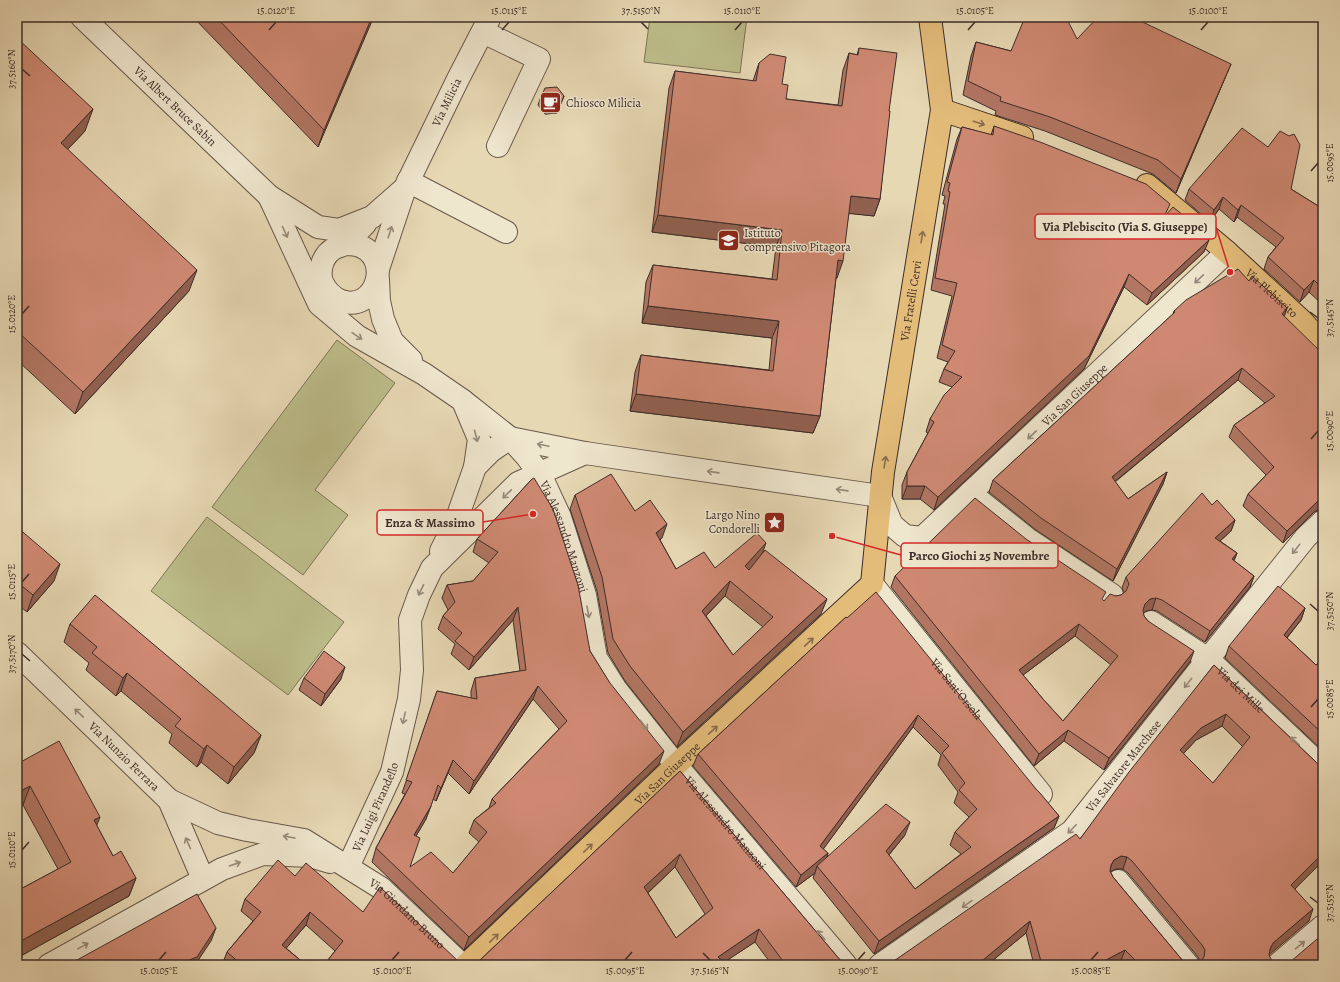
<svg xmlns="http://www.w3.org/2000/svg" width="1340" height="982" font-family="Alegreya,serif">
<rect width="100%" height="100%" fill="#e7d8b4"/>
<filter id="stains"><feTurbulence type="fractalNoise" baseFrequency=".005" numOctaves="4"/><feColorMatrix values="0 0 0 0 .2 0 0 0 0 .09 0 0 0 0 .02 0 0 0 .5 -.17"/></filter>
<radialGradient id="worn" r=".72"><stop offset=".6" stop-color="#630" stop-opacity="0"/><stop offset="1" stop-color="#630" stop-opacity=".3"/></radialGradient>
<!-- pitch -->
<path fill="#bcbc89" stroke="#7d7458" d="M650,17H747L740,73L644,62Z
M337,340L395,383L315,490L348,515L303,575L212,507Z
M207,517L344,622L288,695L151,591Z"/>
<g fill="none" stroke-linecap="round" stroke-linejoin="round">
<defs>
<g id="minor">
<path id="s1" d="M82,17L269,196L318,227L339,230L372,217L405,188"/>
<path d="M483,32L539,59L498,146"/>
<path d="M408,181L506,232"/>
<path id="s2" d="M269,196L319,304L357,336L424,374L462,400L510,438L527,457L540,474L560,517L585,595L596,658L615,688L676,765L846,965"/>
<path d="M344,244C348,244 353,244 357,245C394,256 377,313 341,301C332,297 326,291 322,282C318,270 323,254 335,248C338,246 343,246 346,243C353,237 359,230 365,224"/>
<path id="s3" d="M378,269L405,188L458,79L490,17"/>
<path d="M378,280L379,301L383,319L392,341L411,360"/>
<path id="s4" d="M475,467L491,451L510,438L585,453L880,496L892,525L905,536L922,538L1227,252"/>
<path d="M970,493L1029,540L1112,595"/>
<path d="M441,551L456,521L475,467L479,439L463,401"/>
<path id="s5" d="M872,584L1041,794"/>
<path id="s6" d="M1151,622L1208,659L1323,768"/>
<path id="s7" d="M17,653L169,800L203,879"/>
<path id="s8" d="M169,800L218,823L247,830L304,840L381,888L462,965"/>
<path id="s9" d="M348,867L392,772L409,699L412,670L410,620L419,595L432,568L518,483L585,453"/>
<path d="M1118,881L1188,965"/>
<path d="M49,965L222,869L263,854L310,856L330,862"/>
<path id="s10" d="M880,965L1072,831L1208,659L1306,537L1323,521"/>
<path d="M1277,965L1323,926"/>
</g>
<g id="major">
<path d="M942,110L1022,137"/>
<path id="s11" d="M1147,185L1227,252L1301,320L1323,344"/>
<path id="s12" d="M466,965L676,765L872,584L883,472L942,110L930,17"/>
</g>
</defs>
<!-- minor casing -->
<use href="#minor" stroke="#68584b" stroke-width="24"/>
<!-- major casing -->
<use href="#major" stroke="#3e2d28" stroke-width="24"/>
<!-- minor -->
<use href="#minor" stroke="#efe6ce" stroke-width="22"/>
<!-- major -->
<use href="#major" stroke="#e4bc7a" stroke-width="22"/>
</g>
<!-- wall -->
<path fill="#b27663" stroke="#3e2d28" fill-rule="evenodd" d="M193,17H298L302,22L305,17H373L318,147Z
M863,17H874L865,22Z
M17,38L85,131L67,150L189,291L75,414L17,360Z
M1077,39L1225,78L1176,193L1153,174L1045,131L995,115L996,111L963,95L971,56L976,42L1011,51Z
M859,48L889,111L880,199L874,216L849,213L837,278H836L820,416L813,433L630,411L635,372L641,355L769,370L772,338L642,323L646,282L653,265L772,279L776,247L652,232L669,88L675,71L753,81L759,63L782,84L786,99L838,105L843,70L849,53L857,55Z
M564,96L557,113L545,114L538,105L540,99Z
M994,126L1166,215L1200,231L1204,252L1147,305L1124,287L1084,369L934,510L920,499H902V485L907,472L928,433L926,432L930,419L952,387L939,382L944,369L948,362L937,358L952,296L931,290L945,204H943L945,196L942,195L957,139L962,127L991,135Z
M1189,189H1291L1323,209V305L1309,292L1300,302L1264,269L1268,257L1276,247L1237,217L1234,222L1219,209L1210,222L1185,200Z
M1249,281L1287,308L1284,316L1323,509H1320L1314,512L1283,543L1243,506L1248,494L1266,475L1229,437L1234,425L1265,403L1238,380L1115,482L1128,499L1167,472L1163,484L1113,581L1036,530L989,492L993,480L1173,314L1174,311Z
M532,479L590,651L659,764L464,950L372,862L376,848L405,794L402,793L437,691L471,698V691L475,678L520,671L513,620L469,670L451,654L455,644L438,629L443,616L448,610L442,598L447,585L473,581L489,563L473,552L477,539ZM533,699L559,729L492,799L489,808L474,820L469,833L479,842L453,873L410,867L416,836L426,819L433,799L436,801L448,773L469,794Z
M575,495L635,511L662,538L660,540L676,569L715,568L763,551L821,614L677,747L625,681L608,653L597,591L570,509ZM725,596L763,627L733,655L706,616Z
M1212,505L1235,520L1231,531L1220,541L1237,553L1234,561L1254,576L1250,587L1205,642L1157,611L1152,610L1146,611L1143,613L1144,616L1148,621L1190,662L1104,770L1064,741L1034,766L891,587L895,576L1103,600L1104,601L1116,596L1121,595L1124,593L1122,588L1126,577ZM1075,636L1111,665L1063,721L1043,699L1023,675Z
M17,527L54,581L27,612L17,604Z
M1305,608L1301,620L1287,638L1316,665L1323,659V751L1225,658L1229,646Z
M846,617L1036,789L1059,816L1054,828L874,954L813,878L815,873L796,887L693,766L698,754ZM913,727L941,755L938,765L958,792L954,803L969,817L955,832L950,845L961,854L915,889L889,855L905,835L827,857L828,853L823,849Z
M70,624L261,735L254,753L228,784L201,762L197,767L169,743L172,734L121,691L116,696L86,670L89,663L64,642Z
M1214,665L1319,765L1323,767V861L1295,889L1309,921L1200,962L1198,957L1128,873L1123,869H1116L1110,871L1113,877L1183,961L1188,965H1195H1123L1120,963L1116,965H1034L1026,933L987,965H893L894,961L1080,839ZM1222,726L1243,747L1213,783L1183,754L1196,740Z
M304,678L341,679L321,706L299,690Z
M17,764L97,826L113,856L136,878L129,896L17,958V891L58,869L23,805Z
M680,771L841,961L848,965H772L755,942L724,962L727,965H324L335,951L306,925L286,948L306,965H222L227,952L253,921L241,911L245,899L295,876L464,965H473L479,961ZM675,867L705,914L676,938L648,893Z"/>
<!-- shaded-wall -->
<path fill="#916050" stroke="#3e2d28" d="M372,17H373L372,21L318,147L324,130Z
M867,17H874L865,22Z
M1231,64L1225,78L1176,193L1181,179Z
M564,96L557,113L545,114L547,108Z
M93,109L85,131L53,165L61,143Z
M851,196L880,199L874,216L844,213Z
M1223,197L1219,209L1210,222L1214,210Z
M1241,205L1237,217L1234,222L1238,210Z
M658,215L782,230L776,247L652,232Z
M1209,240L1204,252L1147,305L1152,293Z
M838,260L843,261L837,278L832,277Z
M197,270L189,291L75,414L83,392Z
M1129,274L1124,287L1084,369L934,510L938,497Z
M1314,280L1309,292L1300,302L1304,290Z
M648,306L779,321L772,338L642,323Z
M1287,308L1283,320L1282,314Z
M1242,368L1238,380L1107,488L1112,477Z
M636,394L820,416L813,433L630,411Z
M1167,472L1163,484L1113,581L1117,569Z
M907,486H925L920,499H902Z
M1323,498V509H1320L1314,512L1283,543L1287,531L1319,500Z
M1235,520L1231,531L1211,549L1215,538Z
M667,524L662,538L651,548L656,533Z
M766,543L761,557L740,580L745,566Z
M1237,553L1232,564V559Z
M60,564L54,581L27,612L33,595Z
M1254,576L1250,587L1205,642L1210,631Z
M730,581L725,596L697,625L702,611Z
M1156,598L1152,610L1146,611L1140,616L1145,604L1150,599Z
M827,599L821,614L677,747L683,732Z
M518,607L513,620L469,670L474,657Z
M1305,608L1301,620L1279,647L1284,635Z
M1079,624L1075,636L1015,681L1019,670Z
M1194,651L1190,662L1104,770L1109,758Z
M345,667L341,679L321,706L325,694Z
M127,673L121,691L116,696L123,678Z
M538,686L533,699L469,794L474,781Z
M1226,714L1222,726L1196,740L1175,763L1180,750L1201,728Z
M918,715L913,727L816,859L820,846Z
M1068,730L1064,741L1034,766L1039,754Z
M261,735L254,753L228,784L234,767Z
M207,745L201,762L197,767L204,749Z
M664,751L659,764L464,950L469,937Z
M453,760L448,773L436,801L441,788Z
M30,786L23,805L17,808V793Z
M431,806L426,819L409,848L414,835Z
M1059,816L1054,828L874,954L879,941Z
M100,817L93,835L94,820Z
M910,822L905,835L882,863L886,851Z
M828,853L824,866H817L815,873L796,887L801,875Z
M1323,853V861L1287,897L1291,885Z
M680,854L675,867L640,900L644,887Z
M1121,856L1127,857L1123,869H1116L1110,872L1111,865L1114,860Z
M136,878L129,896L17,958V943Z
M1313,909L1309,921L1269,955L1270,949L1273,943Z
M310,912L306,925L278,958L282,945Z
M1030,921L1026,933L987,965H977Z
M216,928L211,941L195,965H176Z
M759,929L755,942L720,965L718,957Z
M1125,950L1120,963L1116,965H1100L1106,960Z"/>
<!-- building -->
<path fill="#cf8973" stroke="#3e2d28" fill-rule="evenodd" d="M216,17H298L302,22L305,17H372L324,130Z
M1025,17H1066L1077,39L1098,17H1132L1231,64L1181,179L1158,160L1050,117L1000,101L1001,97L968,81L976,42L1011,51Z
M17,38L93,109L61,143L197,270L83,392L17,331Z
M859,48L897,53L889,111H890L880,199L851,196L843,261L838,260L820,416L636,394L641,355L773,371L779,321L648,306L653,265L777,280L782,230L658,215L675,71L756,81L759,63L770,54L786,57L782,84L788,85L786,99L842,106L849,53L858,55Z
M557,87L564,96L559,107L547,108L540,99L545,88Z
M994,126L1040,142L1146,184L1170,204L1164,217L1173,207L1200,229L1199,231L1209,240L1152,293L1129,274L1089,356L938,497L925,486H907V472L934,422L930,419L944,395L962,377L944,369L955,351L942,345L957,283L935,278L950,192L948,191L950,183L947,182L962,127L993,135Z
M1242,128L1268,147L1280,131L1289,136L1294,134L1300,145L1291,189L1323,209V289L1314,280L1304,290L1268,257L1284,238L1241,205L1238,210L1223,197L1214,210L1189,189Z
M1238,269L1249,281L1252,276L1287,308L1282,314L1323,354V498L1319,500L1287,531L1248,494L1274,467L1234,425L1275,396L1242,368L1112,477L1128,499L1167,472L1117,569L1041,518L993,480L1175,312L1174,311L1186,300Z
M611,474L635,511L650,500L667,524L656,533L676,569L704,552L715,568L757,533L766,543L745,566L749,570L765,550L827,599L683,732L630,666L613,639L602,577L575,495ZM730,581L773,617L733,655L702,611Z
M534,478L553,509L578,585L590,651L610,683L664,751L469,937L376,848L412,782L406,780L437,691L477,699L475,678L526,670L518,607L474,657L455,641L462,633L443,616L455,602L447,585L473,581L498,552L477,539L532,479ZM538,686L567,721L492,799L496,803L474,820L487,832L453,873L431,852L410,867L420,838L414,835L431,806L438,785L441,788L453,760L474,781Z
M1202,493L1212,505L1217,500L1235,520L1215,538L1237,553L1232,559L1254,576L1210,631L1162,600L1156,598L1150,599L1145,604L1143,610L1144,616L1148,621L1194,651L1109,758L1068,730L1039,754L895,576L975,498L1026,539L1106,592L1102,599L1104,601L1110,594L1116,596L1121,595L1126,591L1129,584L1126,577ZM1079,624L1118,656L1063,721L1043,699L1019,670Z
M17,527L60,564L33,595L17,582Z
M1278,586L1305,608L1284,635L1316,665L1323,659V734L1229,646Z
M876,592L1036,789L1040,793L1059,816L879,941L817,866L886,804L910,822L886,851L915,889L971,847L955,832L977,809L959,790L965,783L942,753L949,746L918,715L820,846L828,853L801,875L698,754L846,617L847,618Z
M95,595L261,735L234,767L207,745L204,749L175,726L181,719L127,673L123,678L92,653L97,647L70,624Z
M324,651L345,667L325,694L304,678Z
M1214,665L1319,765L1323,767V853L1291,885L1313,909L1273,943L1270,949L1269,955L1272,961L1277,964L1284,965H1195L1200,963L1204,957L1205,950L1202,945L1132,861L1127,857L1121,856L1114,860L1111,865L1110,871L1113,877L1183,961L1188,965H1195H1140L1125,950L1106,960L1100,965H1042L1030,921L977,965H898L894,961L1076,834L1080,839L1129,772ZM1226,714L1250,737L1213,783L1180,750L1201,728Z
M59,741L100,817L94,820L113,856L121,851L136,878L17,943V891L71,862L30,786L17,793V764Z
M680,771L841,961L848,965H786L759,929L718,957L727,965H324L343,941L310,912L282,945L306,965H242L227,952L261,912L245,899L278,860L295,876L306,863L363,912L380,887L458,961L464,965H473L479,961ZM680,854L713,908L676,938L644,887Z
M197,894L216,928L197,957L176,965H68Z
M1323,934V965H1284L1290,962Z"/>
<!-- one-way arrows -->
<defs><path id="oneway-shaft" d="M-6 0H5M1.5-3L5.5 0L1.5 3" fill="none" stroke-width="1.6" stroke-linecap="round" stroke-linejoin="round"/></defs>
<g stroke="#896d4d">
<use href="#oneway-shaft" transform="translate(979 123) rotate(18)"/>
<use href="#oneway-shaft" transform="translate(922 237) rotate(-81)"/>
<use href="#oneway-shaft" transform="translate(885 462) rotate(-81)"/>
<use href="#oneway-shaft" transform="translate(809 642) rotate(-43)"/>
<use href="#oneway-shaft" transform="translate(713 730) rotate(-43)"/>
<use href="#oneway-shaft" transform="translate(588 848) rotate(-44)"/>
<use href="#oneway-shaft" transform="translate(494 938) rotate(-44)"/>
</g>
<g stroke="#968a7b">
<use href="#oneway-shaft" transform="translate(285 232) rotate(65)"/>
<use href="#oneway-shaft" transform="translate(390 232) rotate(-72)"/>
<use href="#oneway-shaft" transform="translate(1199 279) rotate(137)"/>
<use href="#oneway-shaft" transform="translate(357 336) rotate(34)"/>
<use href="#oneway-shaft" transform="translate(1032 435) rotate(137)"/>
<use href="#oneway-shaft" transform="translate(476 436) rotate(75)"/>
<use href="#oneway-shaft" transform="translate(543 445) rotate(-168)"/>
<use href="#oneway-shaft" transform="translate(713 472) rotate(-172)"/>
<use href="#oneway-shaft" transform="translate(842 490) rotate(-172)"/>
<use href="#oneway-shaft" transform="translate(507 494) rotate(136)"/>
<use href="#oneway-shaft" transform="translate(1296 549) rotate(129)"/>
<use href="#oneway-shaft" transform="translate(421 590) rotate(116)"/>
<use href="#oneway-shaft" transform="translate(588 612) rotate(80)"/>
<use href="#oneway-shaft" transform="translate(1188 683) rotate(128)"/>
<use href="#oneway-shaft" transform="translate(79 713) rotate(-136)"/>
<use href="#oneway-shaft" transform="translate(404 718) rotate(103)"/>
<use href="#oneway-shaft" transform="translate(644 725) rotate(52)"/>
<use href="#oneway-shaft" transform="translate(1295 741) rotate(-137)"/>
<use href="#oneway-shaft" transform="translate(1072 829) rotate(134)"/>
<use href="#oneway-shaft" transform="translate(289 837) rotate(-170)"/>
<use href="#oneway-shaft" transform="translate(188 843) rotate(-114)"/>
<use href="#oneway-shaft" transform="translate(235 864) rotate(-19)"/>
<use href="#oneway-shaft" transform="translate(967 904) rotate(145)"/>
<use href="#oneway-shaft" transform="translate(821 935) rotate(-130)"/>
<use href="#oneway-shaft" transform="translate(1300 945) rotate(-40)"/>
<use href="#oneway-shaft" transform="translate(83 946) rotate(-29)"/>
</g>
<!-- ticks -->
<path fill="none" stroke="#3e2d28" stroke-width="1.5" d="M641,22L648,29M269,30L276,22M502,30L509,22M735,30L742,22M968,30L975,22M1201,30L1208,22M22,69L30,76M1311,171L1318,163M1310,312L1318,318M22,314L29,306M1311,439L1318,431M22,582L29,574M1310,604L1318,611M22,654L30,661M1311,707L1318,699M22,850L29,842M1310,897L1318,903M703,953L710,960M159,960L166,952M392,960L399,952M625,960L632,952M858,960L865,952M1091,960L1098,952"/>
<!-- icons -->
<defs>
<symbol id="cafe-square" viewBox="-11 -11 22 22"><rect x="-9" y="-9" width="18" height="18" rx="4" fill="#8f2418" stroke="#efe6ce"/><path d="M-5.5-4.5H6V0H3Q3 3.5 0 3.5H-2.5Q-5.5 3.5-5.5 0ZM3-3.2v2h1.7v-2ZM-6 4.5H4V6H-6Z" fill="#fff"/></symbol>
<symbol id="school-square" viewBox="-11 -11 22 22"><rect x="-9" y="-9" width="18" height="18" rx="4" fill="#8f2418" stroke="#efe6ce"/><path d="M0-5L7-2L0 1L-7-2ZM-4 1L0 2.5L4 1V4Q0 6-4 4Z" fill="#fff"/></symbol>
<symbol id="sight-square" viewBox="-11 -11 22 22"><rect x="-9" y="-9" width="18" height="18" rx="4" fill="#8f2418" stroke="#efe6ce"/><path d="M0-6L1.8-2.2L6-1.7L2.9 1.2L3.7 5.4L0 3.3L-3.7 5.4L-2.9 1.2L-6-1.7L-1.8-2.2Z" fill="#fff"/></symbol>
</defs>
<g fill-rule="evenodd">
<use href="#cafe-square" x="538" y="90" width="25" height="25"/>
<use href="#school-square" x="716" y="228" width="25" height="25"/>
<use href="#sight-square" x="762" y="510" width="25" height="25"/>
</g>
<g text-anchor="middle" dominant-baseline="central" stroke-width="3" stroke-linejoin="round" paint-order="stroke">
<!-- street labels -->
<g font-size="12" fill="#3e2d28" stroke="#efe6ce">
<text stroke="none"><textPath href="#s3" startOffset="181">Via Milicia</textPath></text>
<text stroke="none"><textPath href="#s1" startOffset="129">Via Albert Bruce Sabin</textPath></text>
<text stroke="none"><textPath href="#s11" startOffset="165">Via Plebiscito</textPath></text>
<text stroke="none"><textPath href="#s12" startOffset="843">Via Fratelli Cervi</textPath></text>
<text stroke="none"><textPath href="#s4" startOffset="695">Via San Giuseppe</textPath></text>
<text stroke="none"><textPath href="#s2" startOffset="467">Via Alessandro Manzoni</textPath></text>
<text stroke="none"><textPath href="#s5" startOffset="135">Via Sant'Orsola</textPath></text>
<text stroke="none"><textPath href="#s6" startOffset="113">Via dei Mille</textPath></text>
<text stroke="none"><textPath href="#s7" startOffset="149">Via Nunzio Ferrara</textPath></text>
<text stroke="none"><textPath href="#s10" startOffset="317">Via Salvatore Marchese</textPath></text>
<text stroke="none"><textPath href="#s12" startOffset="278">Via San Giuseppe</textPath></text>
<text stroke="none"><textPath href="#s9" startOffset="66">Via Luigi Pirandello</textPath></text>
<text stroke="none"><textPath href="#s2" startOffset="803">Via Alessandro Manzoni</textPath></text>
<text stroke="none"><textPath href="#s8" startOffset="269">Via Giordano Bruno</textPath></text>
</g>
<!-- poi labels -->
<g font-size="12" fill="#3e2d28" stroke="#efe6ce" text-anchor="start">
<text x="566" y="103">Chiosco Milicia</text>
<text x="744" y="233">Istituto<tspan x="744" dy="14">comprensivo Pitagora</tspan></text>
<text x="760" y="515" text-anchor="end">Largo Nino<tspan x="760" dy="14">Condorelli</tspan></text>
</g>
</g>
<!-- callouts -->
<path fill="none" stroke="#d62828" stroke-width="1.5" d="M1230 272L1216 227M533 514L483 522M832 536L901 555"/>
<g fill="#d62828" stroke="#efe6ce" stroke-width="1.5">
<circle cx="1230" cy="272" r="4"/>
<circle cx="533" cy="514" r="4"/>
<circle cx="832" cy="536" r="4"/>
</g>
<g fill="#efe6ce" stroke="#d62828" stroke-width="1.5">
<rect x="1035" y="214" width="181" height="25" rx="4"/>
<rect x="377" y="510" width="106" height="25" rx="4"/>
<rect x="901" y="543" width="157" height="25" rx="4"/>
</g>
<g font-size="13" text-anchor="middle" font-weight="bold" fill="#3e2d28">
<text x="1125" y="231">Via Plebiscito (Via S. Giuseppe)</text>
<text x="430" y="527">Enza &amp; Massimo</text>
<text x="979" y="560">Parco Giochi 25 Novembre</text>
</g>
<!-- margin -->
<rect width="1340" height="982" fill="none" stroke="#e7d8b4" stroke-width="44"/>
<rect x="22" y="22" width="1296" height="938" fill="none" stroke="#3e2d28" stroke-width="1.5"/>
<g font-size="10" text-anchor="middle" fill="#3e2d28">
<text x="276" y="14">15.0120°E</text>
<text x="509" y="14">15.0115°E</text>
<text x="641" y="14">37.5150°N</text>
<text x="742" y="14">15.0110°E</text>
<text x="975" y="14">15.0105°E</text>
<text x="1208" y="14">15.0100°E</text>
<text transform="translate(11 69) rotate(-90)" y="4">37.5160°N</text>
<text transform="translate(1329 163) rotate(-90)" y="4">15.0095°E</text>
<text transform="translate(11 314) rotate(-90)" y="4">15.0120°E</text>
<text transform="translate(1329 318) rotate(-90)" y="4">37.5145°N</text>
<text transform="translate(1329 431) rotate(-90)" y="4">15.0090°E</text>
<text transform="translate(11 582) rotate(-90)" y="4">15.0115°E</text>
<text transform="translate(1329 611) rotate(-90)" y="4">37.5150°N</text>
<text transform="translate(11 654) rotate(-90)" y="4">37.5170°N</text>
<text transform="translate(1329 699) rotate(-90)" y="4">15.0085°E</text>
<text transform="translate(11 850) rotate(-90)" y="4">15.0110°E</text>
<text transform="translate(1329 903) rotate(-90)" y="4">37.5155°N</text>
<text x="159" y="974">15.0105°E</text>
<text x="392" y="974">15.0100°E</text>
<text x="625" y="974">15.0095°E</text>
<text x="710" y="974">37.5165°N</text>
<text x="858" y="974">15.0090°E</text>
<text x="1091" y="974">15.0085°E</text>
</g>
<rect width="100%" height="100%" filter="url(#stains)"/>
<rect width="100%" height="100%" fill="url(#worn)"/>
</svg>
